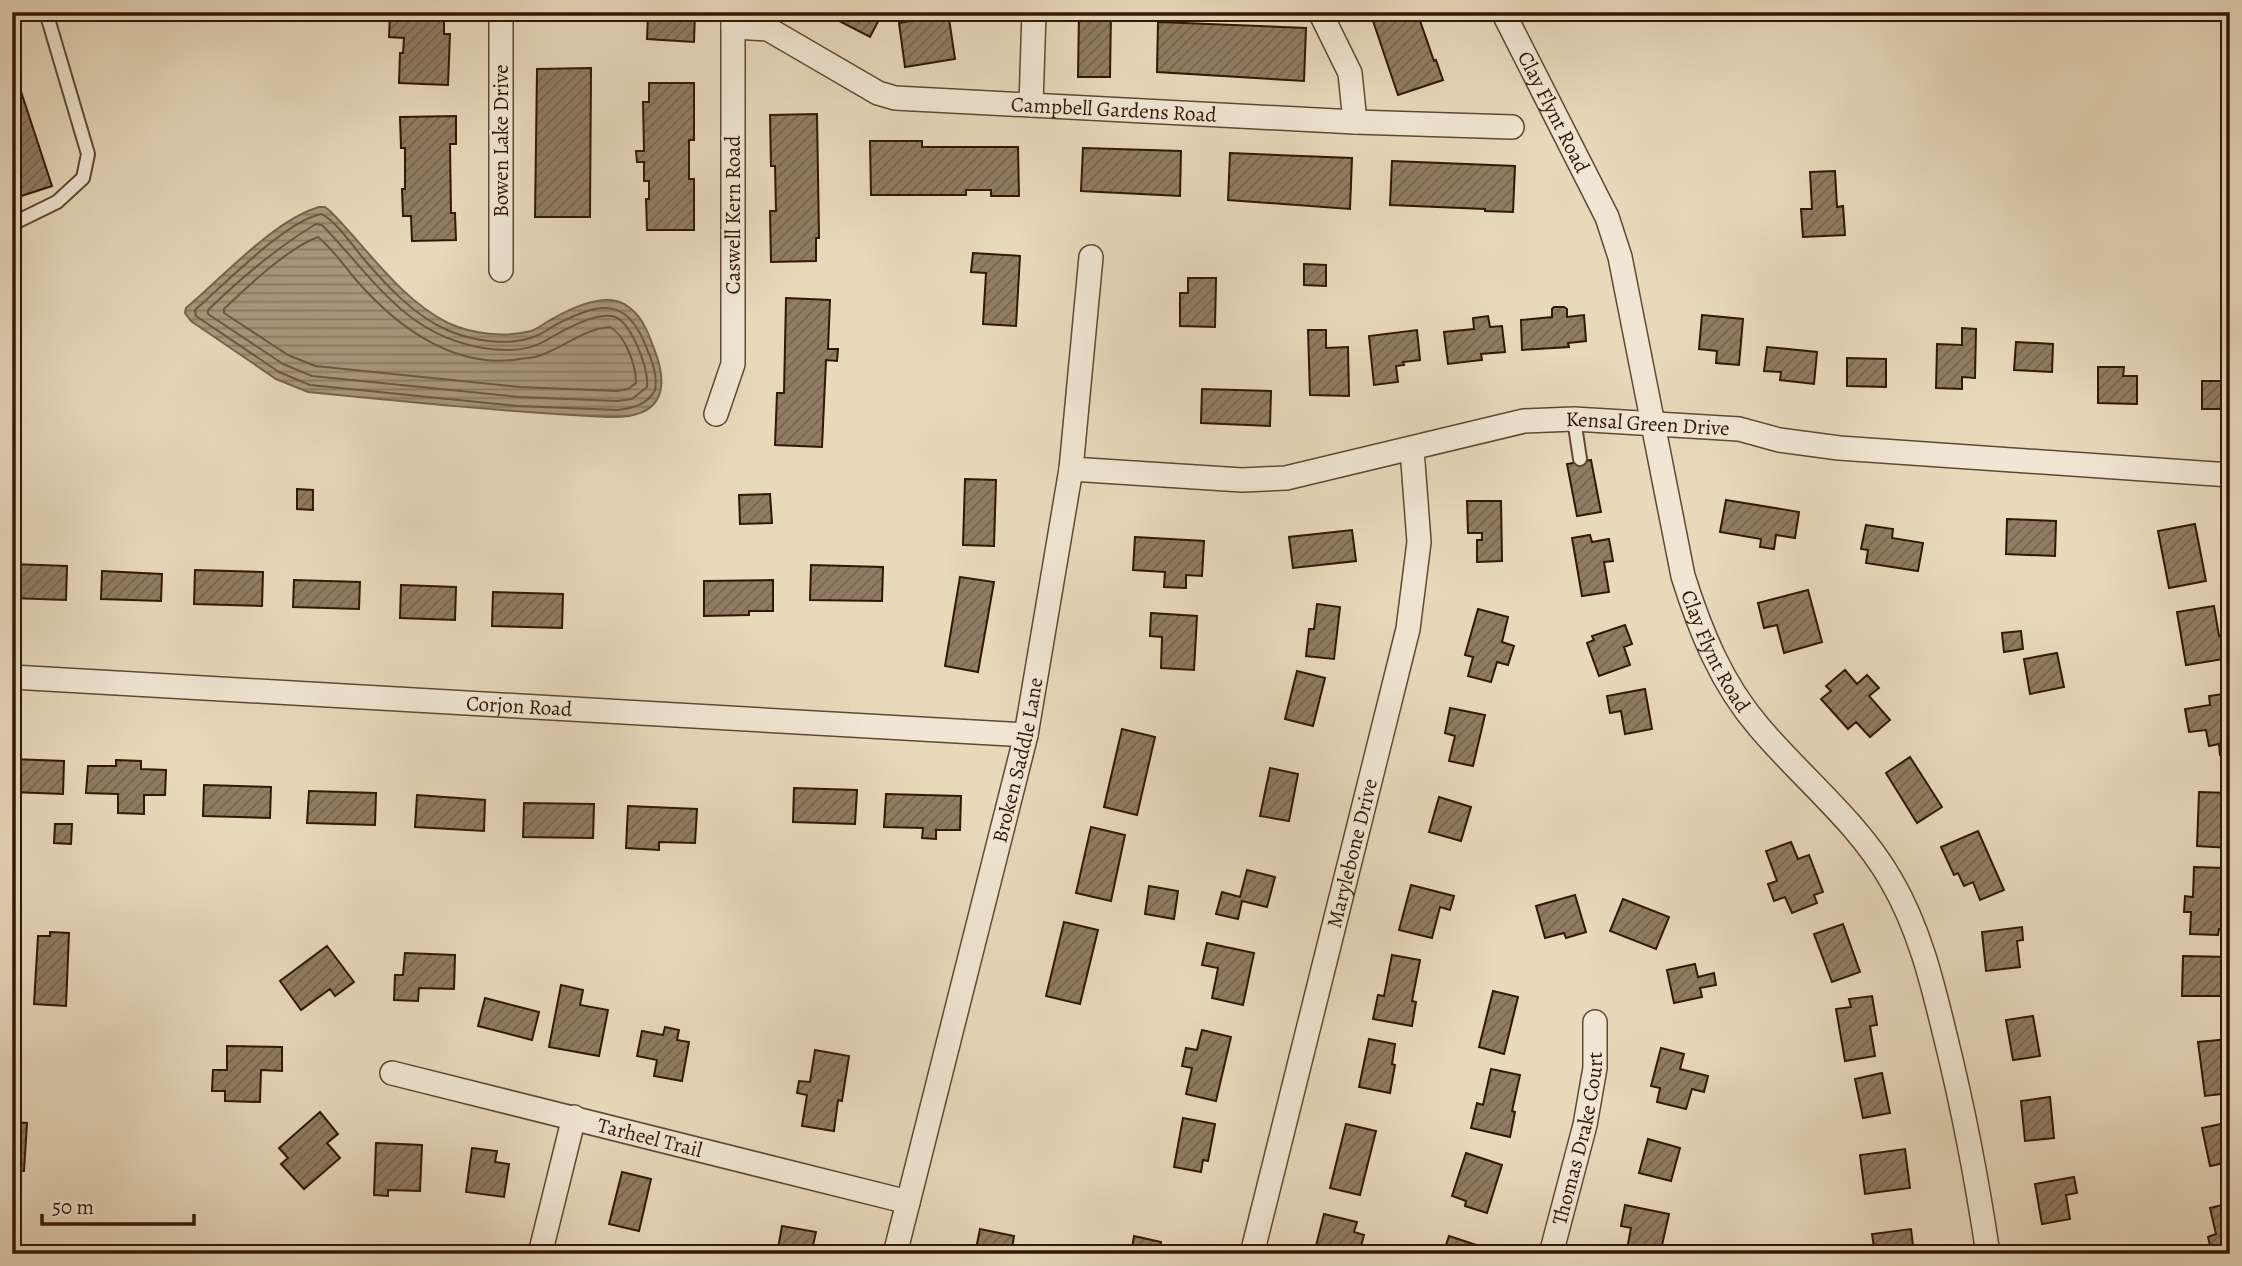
<svg xmlns="http://www.w3.org/2000/svg" width="2242" height="1266" font-family="Alegreya,serif">
<defs>
<pattern id="water-rules" width="6" height="5" patternUnits="userSpaceOnUse" patternTransform="scale(1.75)"><rect width="6" height="5" fill="#aa977d"/><path d="M0 2.5h6" fill="none" stroke="#8b7a64"/></pattern>
<pattern id="building-hatch" width="6" height="6" patternUnits="userSpaceOnUse" patternTransform="scale(1.75)"><rect width="6" height="6" fill="#917c63"/><path d="M-1 1l2-2M0 6l6-6M5 7l2-2" fill="none" stroke="#77654f"/></pattern>
</defs>
<rect width="100%" height="100%" fill="#e8d9bb"/>
<filter id="stains"><feTurbulence type="fractalNoise" baseFrequency=".00286" numOctaves="4"/><feColorMatrix values="0 0 0 0 .2 0 0 0 0 .09 0 0 0 0 .02 0 0 0 .5 -.17"/></filter>
<radialGradient id="worn" r=".72"><stop offset=".6" stop-color="#630" stop-opacity="0"/><stop offset="1" stop-color="#630" stop-opacity=".3"/></radialGradient>
<!-- water -->
<path fill="url(#water-rules)" stroke="#7a644d" stroke-width="2" d="M319,207H325L330,211C368,249 399,298 448,323C472,334 505,338 531,331C539,328 546,322 554,318C572,308 604,293 624,304C640,313 647,329 653,346C671,390 662,419 608,417C508,412 408,402 308,392L276,379L191,321L185,313L186,308C222,278 274,220 319,207Z"/>
<g fill="none" stroke-linecap="round" stroke-linejoin="round">
<!-- shore -->
<path stroke="#6e5740" stroke-width="2" d="M322,214C338,224 350,242 362,257C386,285 413,315 447,330C472,341 510,347 536,336C544,333 551,327 559,323C599,303 626,297 645,344C651,359 658,373 655,390C647,405 633,408 618,410L518,406L310,385L279,372L196,316L195,310C224,285 286,220 322,214Z
M316,224L322,225C373,277 404,335 483,348C503,351 527,352 545,341C560,332 597,310 615,317C632,324 649,369 647,387L632,399L617,401L519,397L312,376L283,364L208,314V310C241,278 276,248 316,224Z
M318,237C333,249 344,266 357,281C397,327 455,370 520,359C527,358 534,358 541,355C565,347 583,329 610,327C626,336 636,366 636,383L628,389L617,391L520,387L315,366L288,355L224,313V309C248,286 288,248 318,237Z"/>
</g>
<!-- building -->
<path fill="url(#building-hatch)" stroke="#331704" stroke-width="2" d="M399,12H444V34H450L448,85L399,83L400,53H403L404,38L389,37L390,13Z
M636,12H695L694,42L647,39L648,15L636,14Z
M822,12H883L870,37Z
M948,12L955,59L905,67L899,23L917,20V17Z
M1079,12H1111L1110,77H1078Z
M1370,12H1417L1434,61L1436,60L1443,80L1398,95Z
M1158,22L1306,28L1304,81L1157,72Z
M12,64L52,186L12,199Z
M591,68L590,217H535L537,69Z
M649,83H694V140H689V179H694V230H647L646,199H649V181H644V162H637L636,151H644L643,102H649Z
M817,114L819,238H816V261L771,262L770,211H776L775,166H771L770,115Z
M456,116V144H450L451,213H455L456,240L412,241L411,216H403L402,189H405V148H401L400,117Z
M870,141H922V147H1018L1019,196H991V190H966V195H871Z
M1083,148L1181,151L1180,196L1081,191Z
M1230,153L1352,158L1350,209L1228,200Z
M1392,161L1515,166L1513,212L1485,211V209L1390,205Z
M1835,171L1837,207L1843,206L1845,235L1803,237L1801,209H1812L1810,172Z
M973,253L1020,256L1016,326L983,324L986,273L971,272Z
M1304,264L1326,265V286L1304,285Z
M1188,278H1216L1215,327L1180,326V293H1188Z
M786,298L830,300L828,349H838L837,361L826,360L822,447L775,445L777,393H784Z
M1554,307H1564L1567,309V317L1584,315L1586,341L1568,343L1569,347L1522,350L1521,320L1552,317V309Z
M1702,315L1743,319L1739,365L1716,363L1717,351L1699,349Z
M1488,316L1490,327L1502,326L1505,352L1481,354L1482,360L1448,364L1444,332L1474,329L1473,318Z
M1962,328L1976,329L1975,378L1962,377V389L1936,388L1937,344L1962,345Z
M1308,330H1326V348L1348,347L1349,396L1310,395Z
M1417,330L1420,360L1403,362L1404,365L1396,366L1398,382L1374,385L1369,336Z
M2016,342L2053,344L2052,372L2014,370Z
M1767,347L1817,352L1814,384L1780,380L1781,372L1764,371Z
M1847,358L1886,359V387L1847,386Z
M2098,367H2124L2123,376H2137V404L2098,403Z
M2202,381H2230V409H2202Z
M1202,389L1271,391L1270,426L1201,423Z
M1591,460L1601,512L1577,516L1567,464Z
M965,479L996,480L994,546L963,545Z
M297,489L313,490V510L297,509Z
M770,494L772,523L740,524L739,495Z
M1726,500L1799,512L1795,538L1776,535L1774,549L1760,547L1761,539L1720,532Z
M1467,501H1501L1502,561L1477,562V540H1482V533H1468Z
M2007,519L2056,521L2055,556L2006,554Z
M2195,524L2206,581L2169,588L2158,531Z
M1866,525L1893,529L1892,538L1923,543L1918,571L1866,563L1868,550L1861,549Z
M1352,530L1356,561L1293,568L1289,537Z
M1590,535L1592,542L1609,539L1613,561L1604,562L1609,592L1582,596L1572,538Z
M1135,537L1204,541L1202,576L1186,575V588L1164,587L1165,572L1133,570Z
M12,564L67,566L66,600L12,598Z
M811,565L883,567L882,601L810,600Z
M195,570L263,572L262,606L194,604Z
M102,571L162,574L161,601L101,599Z
M960,577L994,582L978,672L945,666Z
M294,580L360,582L359,609L293,607Z
M773,580V611H749V615L704,616V581Z
M401,585L456,587L455,620L400,618Z
M1808,590L1822,642L1784,653L1777,625L1764,628L1758,603Z
M493,592L563,594L562,628L492,626Z
M1317,604L1340,607L1334,659L1306,656L1309,629H1314Z
M2214,606L2219,636L2230,634V658L2186,665L2177,612Z
M1478,609L1508,617L1502,642L1514,646L1508,665L1497,662L1491,682L1468,676L1473,657L1465,655Z
M1151,613L1197,616L1194,670L1161,668L1162,637L1150,636Z
M1625,625L1632,644L1624,647L1630,665L1599,676L1587,643L1594,640L1592,636Z
M2021,631L2023,649L2004,652L2002,633Z
M2057,653L2064,687L2030,694L2024,659Z
M1845,670L1857,684L1867,675L1879,688L1869,696L1890,720L1870,737L1856,722L1848,729L1821,699L1831,691L1826,686Z
M1297,671L1325,678L1313,726L1285,719Z
M1645,689L1652,729L1625,734L1621,711L1610,713L1607,696Z
M2230,693V754L2220,755L2219,744L2209,746L2206,730L2189,732L2185,709L2210,705L2209,696Z
M1450,708L1485,715L1473,766L1449,761L1455,736L1445,733Z
M1122,729L1155,737L1137,815L1104,807Z
M1910,757L1942,807L1917,823L1886,773Z
M12,759L64,761L63,794L12,792Z
M116,760L141,761V769L166,770L165,795H144V814L118,813V794L86,793L88,766H116Z
M1270,768L1298,774L1289,821L1260,816Z
M204,785L271,787L270,818L203,816Z
M794,788L857,790L855,824L793,822Z
M309,791L376,793L375,825L307,823Z
M2199,792L2230,793V848L2197,846Z
M886,794L961,796L960,830H936V839L922,838L923,828L884,827Z
M417,795L485,800L484,831L415,827Z
M1439,797L1471,807L1461,841L1429,832Z
M524,803L594,804L593,838L523,837Z
M628,806L697,809L695,843L659,842V850L626,848Z
M55,824H72L71,844L54,843Z
M1091,827L1125,835L1111,901L1076,893Z
M1978,831L2004,890L1980,900L1973,882L1964,886L1958,873L1954,875L1941,847Z
M1791,842L1798,859L1809,855L1823,892L1814,895L1817,903L1792,913L1785,897L1774,901L1768,884L1777,881L1766,851Z
M2194,867L2224,868L2223,888L2229,889L2230,929H2219L2218,935L2190,934L2191,912H2184L2185,896L2193,897Z
M1247,870L1275,877L1267,907L1242,901L1238,919L1216,914L1222,892L1240,897Z
M1411,885L1454,896L1450,910L1440,907L1432,938L1399,930Z
M1149,886L1178,891L1174,919L1145,914Z
M1575,895L1586,932L1566,938L1564,933L1545,938L1536,906Z
M1623,899L1669,917L1656,949L1610,931Z
M1064,922L1098,930L1080,1004L1046,996Z
M1843,924L1860,972L1832,982L1814,934Z
M2022,927L2023,940L2017,941L2020,967L1986,971L1982,932Z
M50,932L69,933L66,1006L34,1004L38,936H50Z
M1207,943L1254,953L1243,1005L1212,998L1218,968L1202,965Z
M327,946L354,982L335,996L330,989L301,1010L280,981Z
M405,953L455,955L454,989L419,988L418,1001L394,1000L395,975H403Z
M1392,955L1420,960L1412,1001L1416,1002L1412,1026L1373,1019L1378,995L1384,996Z
M2183,956L2229,957L2228,996H2182Z
M1695,964L1698,977L1714,973L1716,985L1700,988L1702,997L1674,1003L1667,970Z
M561,985L583,990L580,1005L608,1010L599,1056L549,1047Z
M1493,991L1518,997L1504,1054L1479,1047Z
M1872,996L1877,1025L1870,1026L1875,1056L1845,1061L1836,1009L1851,1007L1849,999Z
M485,998L539,1012L532,1040L478,1026Z
M2033,1016L2040,1056L2013,1060L2006,1020Z
M665,1027L679,1030L677,1040L689,1042L682,1081L654,1076L657,1060L637,1056L642,1031L663,1035Z
M1202,1030L1231,1037L1216,1101L1186,1094L1192,1068L1182,1066L1186,1048L1197,1050Z
M1369,1039L1395,1044L1392,1064L1395,1065L1390,1093L1359,1087Z
M2229,1039L2230,1093L2205,1096L2198,1042Z
M227,1046L282,1047V1071L261,1070L260,1102L225,1101V1091H212L213,1070H227Z
M1661,1048L1684,1054L1680,1069L1708,1076L1704,1092L1692,1089L1686,1109L1657,1102L1660,1088L1651,1086Z
M815,1050L849,1056L842,1101L838,1100L834,1131L802,1126L807,1095L797,1093L799,1081L810,1082Z
M1491,1069L1520,1075L1512,1111L1515,1112L1510,1137L1471,1128L1477,1103L1483,1105Z
M1882,1073L1890,1113L1863,1118L1855,1079Z
M2050,1097L2054,1138L2025,1141L2021,1101Z
M320,1112L338,1134L327,1143L340,1158L304,1189L281,1164L288,1158L279,1148Z
M1183,1118L1215,1124L1208,1161L1203,1160L1201,1172L1174,1167Z
M12,1122L27,1123L24,1171L12,1170Z
M2230,1122V1162L2210,1166L2202,1128Z
M1346,1124L1376,1131L1360,1195L1330,1188Z
M1648,1139L1680,1148L1671,1181L1639,1173Z
M376,1143L422,1145L420,1191L388,1190V1196L374,1195Z
M472,1148L497,1151L495,1162L509,1164L504,1197L466,1192Z
M1905,1149L1910,1188L1865,1194L1860,1155Z
M1466,1153L1502,1165L1487,1213L1465,1206L1466,1201L1452,1196Z
M622,1172L651,1179L639,1231L609,1224Z
M2074,1177L2077,1193L2066,1195L2070,1219L2042,1224L2035,1184Z
M2230,1203V1253L2212,1254L2208,1237L2216,1234L2210,1208Z
M1625,1205L1669,1214L1660,1254H1626L1631,1228L1621,1226Z
M1324,1214L1357,1222L1354,1232L1364,1235L1359,1254L1347,1252L1346,1254H1314Z
M782,1226L816,1232L811,1254H777Z
M980,1229L1014,1236L1011,1254H975Z
M1911,1229L1914,1254H1875L1872,1234Z
M1134,1236L1161,1242L1159,1254H1131Z
M1449,1236L1476,1245L1473,1254H1443Z"/>
<g fill="none" stroke-linecap="round" stroke-linejoin="round">
<defs>
<path id="lane" d="M12,224L57,202L83,178L88,154L46,12
M1574,419L1580,459"/>
<g id="street">
<path d="M1320,12L1350,73L1355,122"/>
<path id="s1" d="M1503,12L1607,217L1620,257L1683,576C1700,630 1721,683 1759,727C1802,778 1857,821 1891,880C1919,928 1932,981 1945,1035C1963,1107 1977,1180 1988,1254"/>
<path id="s2" d="M733,27L768,29L878,93L895,98L1355,122L1512,127"/>
<path d="M1031,105L1034,12"/>
<path d="M501,270V12"/>
<path d="M716,414L733,364V14"/>
<path id="s3" d="M1071,469L1242,480L1286,478L1524,421L1574,419L1739,429L1779,440L1839,448L2230,475"/>
<path id="s4" d="M12,677L1026,735"/>
<path id="s5" d="M392,1073L908,1202"/>
<path d="M540,1254L574,1117"/>
<path id="s6" d="M895,1254L1026,735L1071,469L1091,257"/>
<path id="s7" d="M1252,1254L1408,629L1419,542L1412,449"/>
<path id="s8" d="M1551,1254L1585,1125L1595,1068V1022"/>
</g>
</defs>
<!-- lane casing -->
<use href="#lane" stroke="#604832" stroke-width="16"/>
<!-- street casing -->
<use href="#street" stroke="#604832" stroke-width="26"/>
<!-- lane -->
<use href="#lane" stroke="#f0e6d3" stroke-width="12"/>
<!-- street -->
<use href="#street" stroke="#f0e6d3" stroke-width="23"/>
</g>
<g text-anchor="middle" dominant-baseline="central" stroke-width="5" stroke-linejoin="round" paint-order="stroke">
<!-- street labels -->
<g font-size="21" fill="#331704" stroke="#f0e6d3">
<text stroke="none"><textPath href="#s2" startOffset="399">Campbell Gardens Road</textPath></text>
<text stroke="none"><textPath href="#s1" startOffset="112">Clay Flynt Road</textPath></text>
<text transform="translate(501 141) rotate(-90)">Bowen Lake Drive</text>
<text transform="translate(733 215) rotate(-90)">Caswell Kern Road</text>
<text stroke="none"><textPath href="#s3" startOffset="584">Kensal Green Drive</textPath></text>
<text stroke="none"><textPath href="#s1" startOffset="679">Clay Flynt Road</textPath></text>
<text stroke="none"><textPath href="#s4" startOffset="508">Corjon Road</textPath></text>
<text stroke="none"><textPath href="#s6" startOffset="509">Broken Saddle Lane</textPath></text>
<text stroke="none"><textPath href="#s7" startOffset="413">Marylebone Drive</textPath></text>
<text stroke="none"><textPath href="#s5" startOffset="266">Tarheel Trail</textPath></text>
<text stroke="none"><textPath href="#s8" startOffset="119">Thomas Drake Court</textPath></text>
</g>
</g>
<!-- margin -->
<rect width="2242" height="1266" fill="none" stroke="#e8d9bb" stroke-width="42"/>
<rect x="14" y="14" width="2214" height="1238" fill="none" stroke="#331704" stroke-width="3.5"/>
<rect x="21" y="21" width="2200" height="1224" fill="none" stroke="#331704" stroke-width="2"/>
<!-- scale -->
<path d="M42 1214v10h152v-10" fill="none" stroke="#331704" stroke-width="3.5"/>
<text x="52" y="1214" font-size="21" fill="#331704" stroke="#f0e6d3" stroke-width="5" paint-order="stroke">50 m</text>
<rect width="100%" height="100%" filter="url(#stains)"/>
<rect width="100%" height="100%" fill="url(#worn)"/>
</svg>
